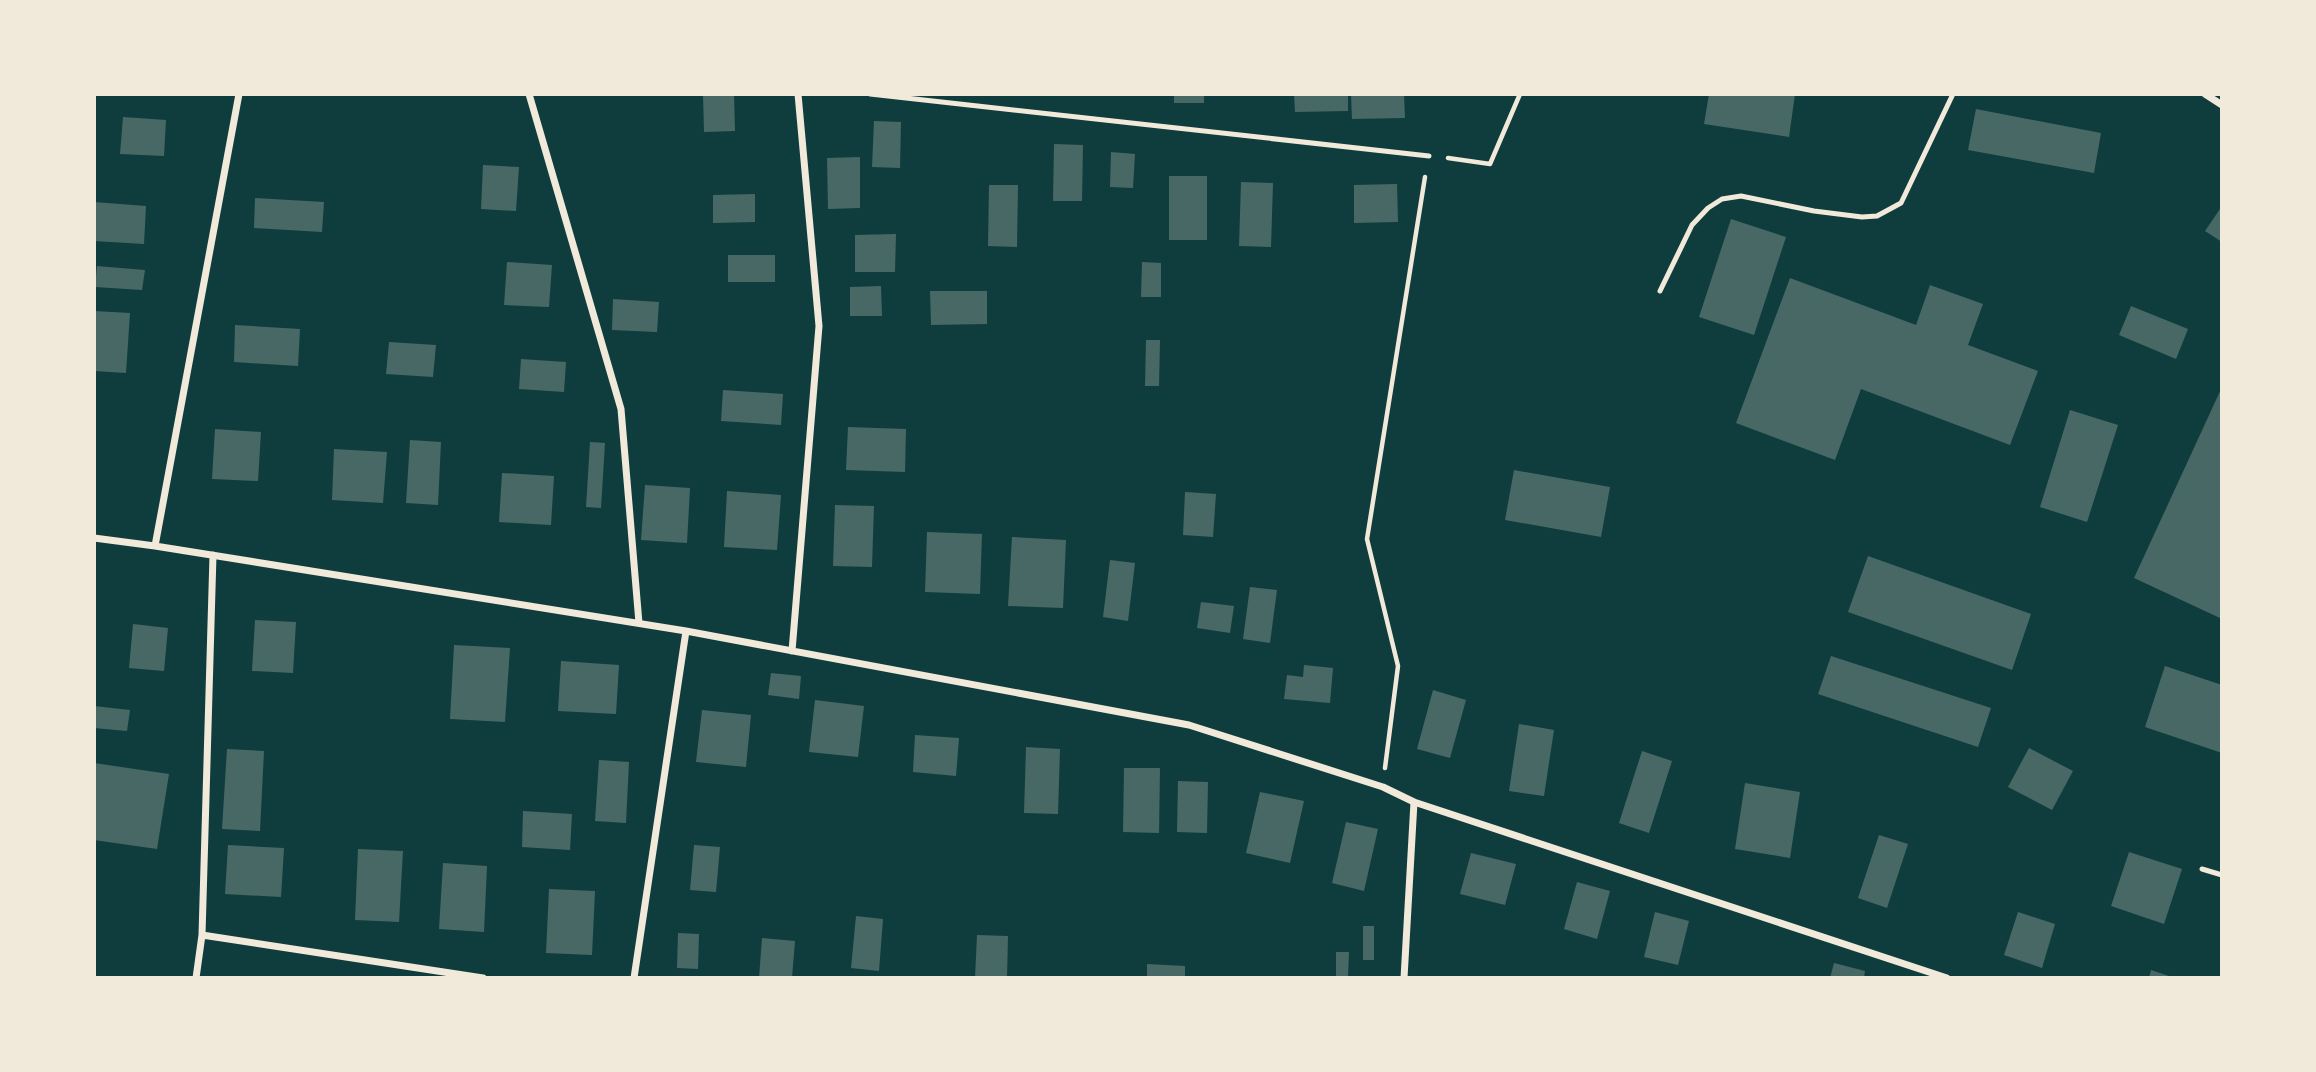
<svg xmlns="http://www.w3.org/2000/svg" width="2316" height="1072" font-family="Rubik,sans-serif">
<rect width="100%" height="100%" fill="#0f3d3e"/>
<!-- building -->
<path fill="#486865" d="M703,94H734L735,131L704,132Z
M1174,94H1204V103H1174Z
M1294,94H1348V111L1295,112Z
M1351,94H1404L1405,118L1352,119Z
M1709,94H1795L1789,137L1704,124Z
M1976,109L2101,133L2094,173L1968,150Z
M123,117L166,120L164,156L120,154Z
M874,121L901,122L900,168L872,167Z
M1054,144L1083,145L1082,201H1053Z
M1111,152L1135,154L1133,188L1110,187Z
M860,157V208L828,209L827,158Z
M483,165L519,167L516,211L481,209Z
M1169,176H1207V240H1169Z
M1241,182L1273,183L1271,247L1239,246Z
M1397,184L1398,222L1354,223V185Z
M989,185H1018L1017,247L988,246Z
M755,194V222L713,223V195Z
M255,198L324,202L322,232L254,228Z
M94,202L146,206L144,244L94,241Z
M2222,206V242L2205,231Z
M1731,219L1786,237L1754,335L1699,317Z
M896,234L895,272H855V235Z
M728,255H775V282H728Z
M507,262L552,265L549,307L504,305Z
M1142,262L1161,263V297H1141Z
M97,266L145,270L142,290L95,287Z
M1790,278L1916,325L1930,285L1983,304L1968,345L2038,371L2010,445L1861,389L1835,460L1736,423Z
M881,286L882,316H850V287Z
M930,291H987V324L931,325Z
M613,299L659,302L657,332L612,330Z
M2131,306L2188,329L2176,359L2119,335Z
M94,311L130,313L126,373L94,371Z
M235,325L300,329L298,366L234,362Z
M1146,340H1160L1159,386H1145Z
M389,342L436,345L433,377L386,374Z
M521,359L566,362L564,392L519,389Z
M2222,387V616L2220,618L2134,578Z
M723,390L783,394L781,425L721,421Z
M2070,410L2118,425L2087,522L2040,507Z
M848,427L906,429L905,472L846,470Z
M215,429L261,432L258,481L212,479Z
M410,440L441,442L438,505L406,503Z
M590,442L605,443L601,508L586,507Z
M334,449L387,452L383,503L332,500Z
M1514,470L1610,487L1601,537L1505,520Z
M502,473L554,476L551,525L499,522Z
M645,485L690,488L687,543L641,540Z
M727,491L781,495L777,550L724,547Z
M1185,492L1216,494L1213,537L1183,535Z
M835,505L874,506L872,567L833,566Z
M927,532L982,534L980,594L925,592Z
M1012,537L1066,540L1063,608L1008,606Z
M1868,556L2031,614L2012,670L1848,612Z
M1110,560L1135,563L1128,621L1103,617Z
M1250,587L1277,590L1270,643L1243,639Z
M1201,602L1234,606L1230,633L1197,628Z
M255,620L296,622L293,673L252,671Z
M133,624L168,628L164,671L129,668Z
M454,645L510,648L505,722L450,719Z
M1831,656L1991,708L1978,747L1818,694Z
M561,661L619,665L616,714L558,711Z
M1304,665L1333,668L1330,703L1284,699L1287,675L1303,677Z
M2165,666L2222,685V753L2145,727Z
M771,673L801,676L799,699L768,695Z
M1433,690L1466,700L1450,758L1417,749Z
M815,700L864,706L858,757L809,752Z
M94,706L130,710L127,731L94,728Z
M702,710L751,715L746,767L696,762Z
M1519,724L1554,730L1544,796L1509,791Z
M915,735L959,738L956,776L913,772Z
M1026,747L1060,749L1058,814L1024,813Z
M2029,748L2073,771L2052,810L2008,787Z
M227,749L264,751L260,831L222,829Z
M1642,751L1672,761L1649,833L1619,823Z
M599,760L629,762L626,823L595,821Z
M94,763L169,774L157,849L94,840Z
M1124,768H1160L1159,833L1123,832Z
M1178,781L1208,782L1207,833L1177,832Z
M1745,783L1800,792L1790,858L1735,849Z
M1260,792L1304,801L1290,863L1246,853Z
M523,811L572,814L570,850L522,847Z
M1346,822L1378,829L1364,891L1332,883Z
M1879,835L1908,844L1887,908L1858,898Z
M228,845L284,848L281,897L225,894Z
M694,845L720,847L716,892L690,890Z
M358,849L403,851L399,922L355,920Z
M2129,852L2182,869L2164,924L2111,906Z
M1471,853L1516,864L1505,905L1460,894Z
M443,863L487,866L484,932L439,929Z
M1577,882L1610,891L1597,939L1564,929Z
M549,889L595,891L592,955L546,953Z
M1655,912L1689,921L1678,965L1644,957Z
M2018,912L2055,924L2042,968L2004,955Z
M856,916L883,919L879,971L851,968Z
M1363,926H1374V960H1363Z
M678,933L699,934L698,969L677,968Z
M977,935L1008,936L1007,978H975Z
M762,938L795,941L792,978H759Z
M1336,952H1349L1348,978H1336Z
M1834,963L1865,971L1864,978H1830Z
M1147,964L1185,966V978H1147Z
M2151,970L2172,977V978H2149Z"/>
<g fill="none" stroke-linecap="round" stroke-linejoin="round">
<!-- path -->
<path stroke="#f1e9da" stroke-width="4.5" d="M1448,158L1490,164L1520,94
M1385,768L1398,666L1367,539L1425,177"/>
<!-- service -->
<path stroke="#f1e9da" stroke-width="5" d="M870,94L1429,156
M1660,291L1692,225L1708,208L1722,199L1741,196L1814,211L1862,217L1877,216L1901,203L1953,94
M2202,869L2222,875"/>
<!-- minor -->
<path stroke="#f1e9da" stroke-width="7" d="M529,94L621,409L639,623
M2205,94L2222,105
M94,538L155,546L686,631L1189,725L1383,787L1414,802L1947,978
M155,546L239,94
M792,651L819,326L798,94
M202,935L483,978
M196,978L202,935L213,555
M634,978L686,631
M1404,978L1414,802"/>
</g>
<!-- border -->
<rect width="2316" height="1072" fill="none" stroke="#f1e9da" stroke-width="192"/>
</svg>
